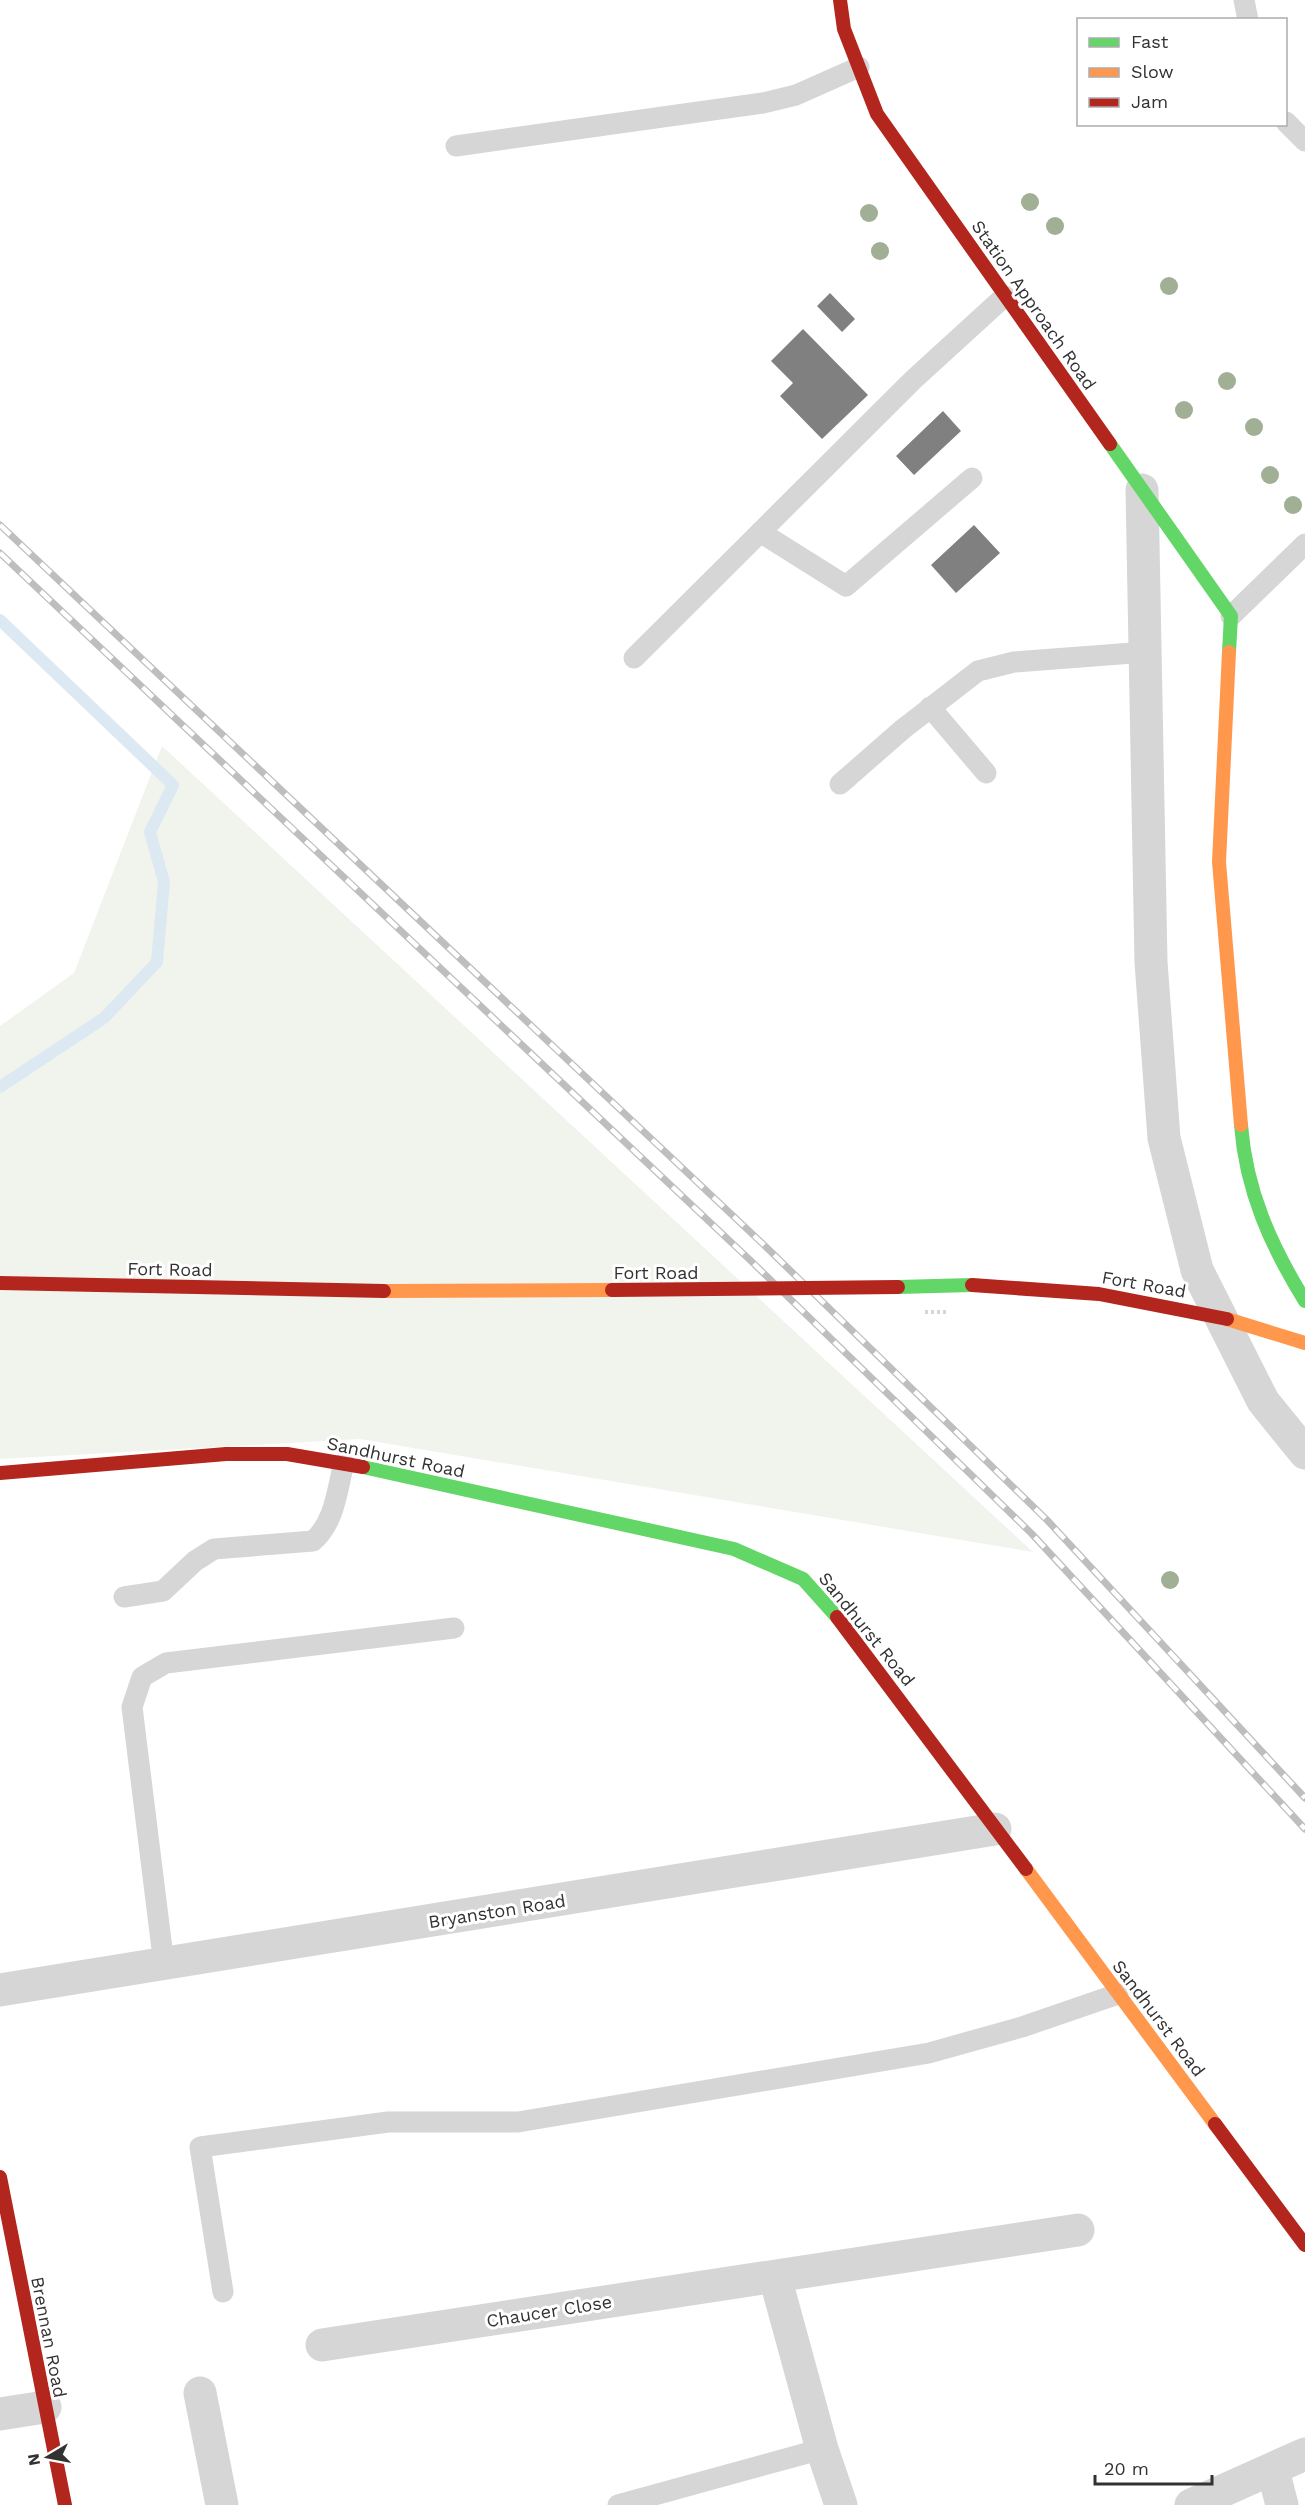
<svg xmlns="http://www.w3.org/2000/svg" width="1305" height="2505" font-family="'Work Sans',sans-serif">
<rect width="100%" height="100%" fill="#fff"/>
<!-- green -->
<path fill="#f1f4ed" d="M162,746L1033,1552L360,1439L0,1459V1026L74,973Z"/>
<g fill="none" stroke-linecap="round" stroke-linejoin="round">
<!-- stream -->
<path stroke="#dde9f2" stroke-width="12" d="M0,620L173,785L150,832L164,882L157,962L104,1018L0,1087"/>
</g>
<!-- building -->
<path fill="#808080" d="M830,293L855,319L842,332L817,306Z
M803,329L868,395L822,439L780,396L793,383L771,361Z
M943,411L961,431L914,475L896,456Z
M974,525L1000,553L956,593L931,565Z"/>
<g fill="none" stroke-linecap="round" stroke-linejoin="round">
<!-- lane -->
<path stroke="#d6d6d6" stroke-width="21" d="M1244,0L1248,20
M1286,122L1305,141
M456,146L763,103L796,95L859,67
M760,532L846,586L972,478
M1231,616L1305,544
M634,658L913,380L1005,296
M930,707L986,773
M840,784L903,729L978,671L1014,662L1146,652
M124,1597L163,1591L195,1561L214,1549L313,1541C335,1522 337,1490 344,1463
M164,1965L132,1707L142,1677L166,1663L454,1628
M223,2292L200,2147L388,2122H518L929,2053L1022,2027L1118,1994
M618,2505L822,2449"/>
<!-- street -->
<path stroke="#d6d6d6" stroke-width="33" d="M1142,490L1151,962L1164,1138L1197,1270L1263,1401L1305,1453
M0,1990L995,1829
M775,2277L822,2449L841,2505
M322,2345L1078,2230
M200,2393L222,2505
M0,2414L45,2407
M1273,2470L1282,2505
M1191,2505L1305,2454"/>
<!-- fast -->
<path stroke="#63d668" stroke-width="14" d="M1110,444L1231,616L1229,652
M1241,1125C1246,1191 1271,1246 1305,1301
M898,1287L972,1285
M363,1467L734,1549L803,1579L837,1617"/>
<!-- slow -->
<path stroke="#ff974d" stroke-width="14" d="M1229,652L1219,862L1241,1125
M384,1291L612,1290
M1026,1869L1215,2124"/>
<!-- jam -->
<path stroke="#b3261e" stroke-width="14" d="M840,0L844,29L877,114L1110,444
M0,1283L384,1291
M0,1473L226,1454H287L363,1467
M837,1617L1026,1869
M1215,2124L1305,2245
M0,2177L65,2505"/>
<defs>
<path id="rail" d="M0,525L764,1245L1047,1520L1305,1798
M0,553L750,1260L1032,1534L1305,1829"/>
</defs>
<!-- rail casing -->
<use href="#rail" stroke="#bebebe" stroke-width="7"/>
<!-- rail -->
<use href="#rail" stroke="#fff" stroke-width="4.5" stroke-dasharray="14" stroke-linecap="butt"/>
<!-- path-bridge -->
<path stroke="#d5d5d5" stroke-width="4" stroke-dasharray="3 3" stroke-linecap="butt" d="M925,1312H948"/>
<!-- slow-bridge -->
<path stroke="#ff974d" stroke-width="14" d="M1227,1319L1305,1343"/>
<!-- jam-bridge -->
<path stroke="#b3261e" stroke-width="14" d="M972,1285L1099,1294L1227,1319
M612,1290L898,1287"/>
</g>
<!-- trees -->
<g fill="#a1af95">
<circle cx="1030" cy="202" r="9"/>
<circle cx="869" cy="213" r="9"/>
<circle cx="1055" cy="226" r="9"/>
<circle cx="880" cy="251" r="9"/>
<circle cx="1169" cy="286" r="9"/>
<circle cx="1227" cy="381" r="9"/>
<circle cx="1184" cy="410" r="9"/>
<circle cx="1254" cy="427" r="9"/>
<circle cx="1270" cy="475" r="9"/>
<circle cx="1293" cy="505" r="9"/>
<circle cx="1170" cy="1580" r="9"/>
</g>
<g text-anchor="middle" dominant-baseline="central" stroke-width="6" stroke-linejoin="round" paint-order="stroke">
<!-- street labels -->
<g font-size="18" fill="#323232" stroke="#fff">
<text transform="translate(1034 305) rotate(55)">Station Approach Road</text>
<text transform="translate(170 1269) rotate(1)">Fort Road</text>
<text x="656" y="1272">Fort Road</text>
<text transform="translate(1144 1284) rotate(10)">Fort Road</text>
<text transform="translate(396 1457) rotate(12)">Sandhurst Road</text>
<text transform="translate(867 1629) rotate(51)">Sandhurst Road</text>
<text transform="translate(497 1911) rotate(-9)">Bryanston Road</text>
<text transform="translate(1159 2018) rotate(53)">Sandhurst Road</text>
<text transform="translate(549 2311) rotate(-9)">Chaucer Close</text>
<text transform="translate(49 2337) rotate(79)">Brennan Road</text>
</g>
</g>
<!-- legend -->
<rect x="1077" y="18" width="210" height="108" fill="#ffffff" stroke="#adadad" stroke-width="1.5"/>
<rect x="1089" y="38" width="30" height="9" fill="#63d668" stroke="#adadad" stroke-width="1.5"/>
<text x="1131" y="48" font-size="18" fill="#323232">Fast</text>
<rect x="1089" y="68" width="30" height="9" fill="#ff974d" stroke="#adadad" stroke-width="1.5"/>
<text x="1131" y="78" font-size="18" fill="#323232">Slow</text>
<rect x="1089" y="98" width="30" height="9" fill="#b3261e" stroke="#adadad" stroke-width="1.5"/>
<text x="1131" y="108" font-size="18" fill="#323232">Jam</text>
<!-- north arrow -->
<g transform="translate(48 2457) rotate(260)" stroke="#ffffff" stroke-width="4.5" paint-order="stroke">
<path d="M0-4.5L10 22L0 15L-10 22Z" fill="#323232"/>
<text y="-9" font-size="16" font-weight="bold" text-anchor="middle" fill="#323232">N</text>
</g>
<!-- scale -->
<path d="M1095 2475v9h117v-9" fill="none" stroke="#323232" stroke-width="3"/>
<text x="1104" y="2475" font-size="18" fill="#323232" stroke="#ffffff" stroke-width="4.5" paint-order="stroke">20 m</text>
</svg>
